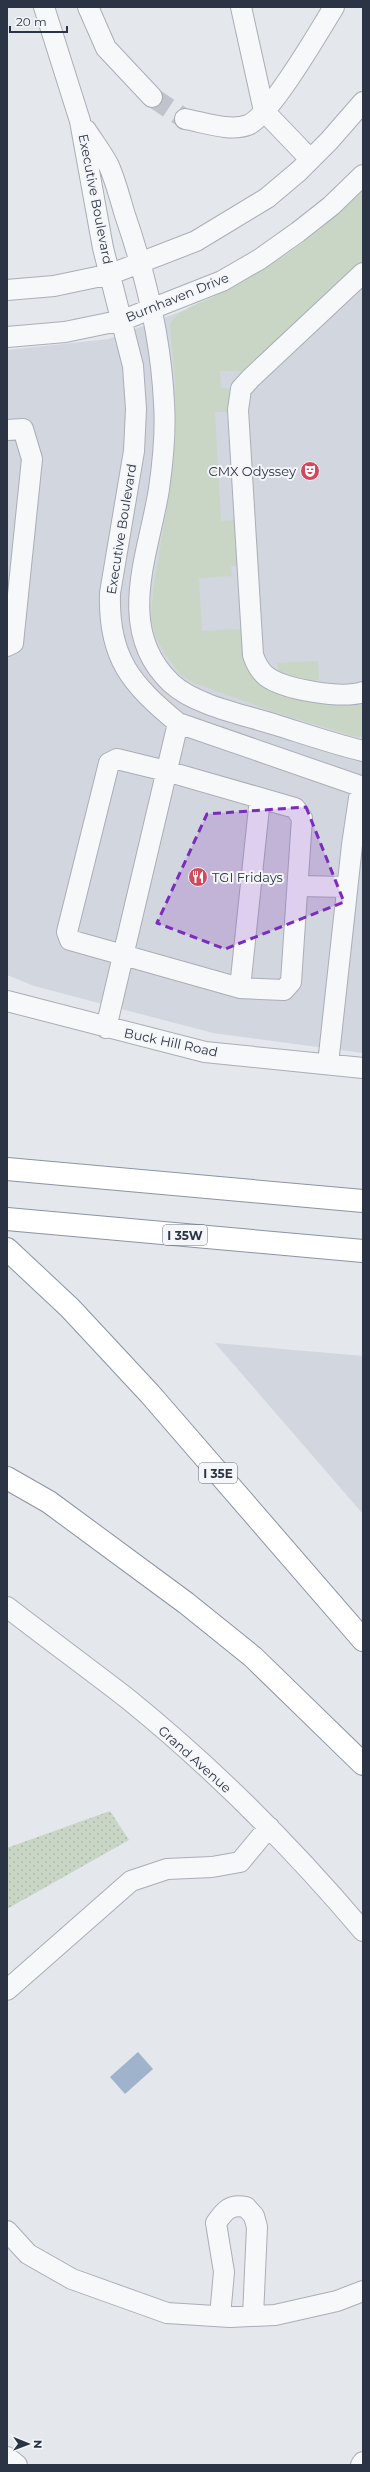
<svg xmlns="http://www.w3.org/2000/svg" width="370" height="2472" font-family="Montserrat,sans-serif">
<defs>
<pattern id="park-dots" width="8" height="8" patternUnits="userSpaceOnUse"><rect width="8" height="8" fill="#c9d6c5"/><path d="M2 2h.1M6 6h.1" fill="none" stroke="#adb8ab" stroke-width="1.8" stroke-linecap="round"/></pattern>
</defs>
<rect width="100%" height="100%" fill="#e4e7ec"/>
<!-- built -->
<path fill="#d2d6de" d="M363,196V1053L213,1033L34,986L7,975V350L109,339L229,293L304,246Z
M215,1343L363,1356V1514Z"/>
<!-- grass -->
<path fill="#c9d6c5" d="M363,190V261L243,371H220L221,388L232,389L228,412H215L221,521L235,520L238,524L241,566H231L232,576L199,578L202,631L244,629C245,643 243,665 252,677C266,693 342,710 363,704V736L357,737L274,712L192,682L180,674L165,654L156,638L151,618L153,591L169,495L176,437L175,379L170,324C178,309 200,303 215,296C271,269 320,233 363,190Z
M318,661L319,679L314,681L279,673L277,663Z"/>
<!-- park -->
<path fill="url(#park-dots)" d="M110,1811L129,1840L7,1909V1848Z"/>
<!-- water -->
<path fill="#9fb4cc" d="M138,2052L153,2069L125,2094L110,2077Z"/>
<g fill="none" stroke-linecap="round" stroke-linejoin="round">
<!-- minor-tunnel -->
<path stroke="#bfc3cb" stroke-width="20" stroke-dasharray="20 10" stroke-linecap="butt" d="M152,97L185,119"/>
<defs>
<path id="minor" d="M44,7L80,121L103,248L133,366L136,409L134,451L110,593C108,658 131,684 178,723L363,787
M88,7L106,48L152,97
M241,7L264,111L310,159
M185,119C203,122 230,132 248,125C270,116 320,30 334,7
M86,130C93,141 103,154 109,166C116,182 120,199 125,215C146,276 161,338 164,403C166,431 163,461 159,489C149,553 114,629 171,683C196,706 245,715 276,725C305,734 334,744 363,751
M363,273L251,378L241,389L238,410L253,655C256,664 259,670 266,676C284,690 343,699 363,692
M7,290L54,286L111,274L196,241L267,198L299,171L329,141L363,102
M7,337L65,332L123,320L222,281L260,259L298,232L331,206L363,175
M7,430L23,429L32,459L13,643L7,646
M117,759L166,771L295,808L302,818L291,982L284,990L240,988L70,940L67,932L109,763Z
M298,886L347,887
M240,988L260,798
M7,1001L205,1052L363,1068
M106,1028L178,723
M328,1064L352,845L359,798L363,788
M7,1607C47,1638 88,1668 128,1699C213,1768 292,1847 363,1931
M7,1990L131,1881L167,1869L212,1867L240,1862L269,1827
M7,2231L28,2254L72,2279L167,2313L230,2317L275,2315L337,2301L363,2291
M220,2316L224,2272L216,2223C225,2210 230,2204 246,2207L254,2216L257,2227L253,2316
M7,2457L17,2465
M361,2465L363,2462"/>
<path id="highway" d="M7,1169L363,1201
M7,1219L363,1251
M7,1249L70,1308L150,1394L363,1640
M7,1478L49,1502L186,1603L253,1657L363,1764"/>
</defs>
<!-- minor casing -->
<use href="#minor" stroke="#a9aeb7" stroke-width="22"/>
<!-- highway casing -->
<use href="#highway" stroke="#8b94a3" stroke-width="24"/>
<!-- minor -->
<use href="#minor" stroke="#f7f8fa" stroke-width="20"/>
<!-- highway -->
<use href="#highway" stroke="#fff" stroke-width="22"/>
</g>
<!-- marked area -->
<path fill="#7b2cbf" fill-opacity="0.2" stroke="#7b2cbf" stroke-width="3" stroke-dasharray="8 5" stroke-linejoin="round" d="M306,807L344,902L225,949L157,923L207,814Z"/>
<!-- icons -->
<defs>
<symbol id="theatre-disc" viewBox="-11 -11 22 22"><circle r="9.5" fill="#d1495b" stroke="#f4f6f9"/><path d="M-5-5.5Q0-4 5-5.5V0Q5 5 0 6Q-5 5-5 0ZM-3.3-2.5H-1v1.5H-3.3ZM1-2.5H3.3v1.5H1ZM-2.8 1Q0 5.5 2.8 1Z" fill="#fff"/></symbol>
<symbol id="restaurant-disc" viewBox="-11 -11 22 22"><circle r="9.5" fill="#d1495b" stroke="#f4f6f9"/><path d="M-5-6h1v4h1v-4h1v4h1v-4h1v5L-1.5 .5V6h-2V.5L-5-1ZM5-6V6H3V1.5H1.5Q1.5-4 5-6Z" fill="#fff"/></symbol>
</defs>
<g fill-rule="evenodd">
<use href="#theatre-disc" x="299" y="460" width="22" height="22"/>
<use href="#restaurant-disc" x="187" y="866" width="22" height="22"/>
</g>
<g text-anchor="middle" dominant-baseline="central" stroke-width="4" stroke-linejoin="round" paint-order="stroke">
<!-- shield labels -->
<g fill="#f4f6f9" stroke="#676e7b" stroke-width="1">
<rect x="163" y="1225" width="44" height="20" rx="3"/>
<rect x="199" y="1463" width="38" height="20" rx="3"/>
</g>
<g font-size="12" font-weight="bold" fill="#2b3445">
<text x="185" y="1235">I 35W</text>
<text x="218" y="1473">I 35E</text>
</g>
<!-- street labels -->
<g font-size="13" fill="#2b3445" stroke="#f4f6f9">
<text transform="translate(96 199) rotate(79)">Executive Boulevard</text>
<text transform="translate(177 297) rotate(-22)">Burnhaven Drive</text>
<text transform="translate(121 529) rotate(-81)">Executive Boulevard</text>
<text transform="translate(171 1042) rotate(12)">Buck Hill Road</text>
<text transform="translate(195 1759) rotate(42)">Grand Avenue</text>
</g>
<!-- poi labels -->
<g font-size="13" fill="#2b3445" stroke="#f4f6f9" text-anchor="end">
<text x="296" y="471">CMX Odyssey</text>
<text x="212" y="877" text-anchor="start">TGI Fridays</text>
</g>
</g>
<!-- border -->
<rect width="370" height="2472" fill="none" stroke="#2b3445" stroke-width="16"/>
<!-- north arrow -->
<g transform="translate(28 2444) rotate(91)" stroke="#f4f6f9" stroke-width="3" paint-order="stroke">
<path d="M0-3L7 15L0 10L-7 15Z" fill="#2b3445"/>
<text y="-6" font-size="11" font-weight="bold" text-anchor="middle" fill="#2b3445">N</text>
</g>
<!-- scale -->
<path d="M10 26v6h57v-6" fill="none" stroke="#2b3445" stroke-width="2"/>
<text x="16" y="26" font-size="12" fill="#2b3445" stroke="#f4f6f9" stroke-width="3" paint-order="stroke">20 m</text>
</svg>
